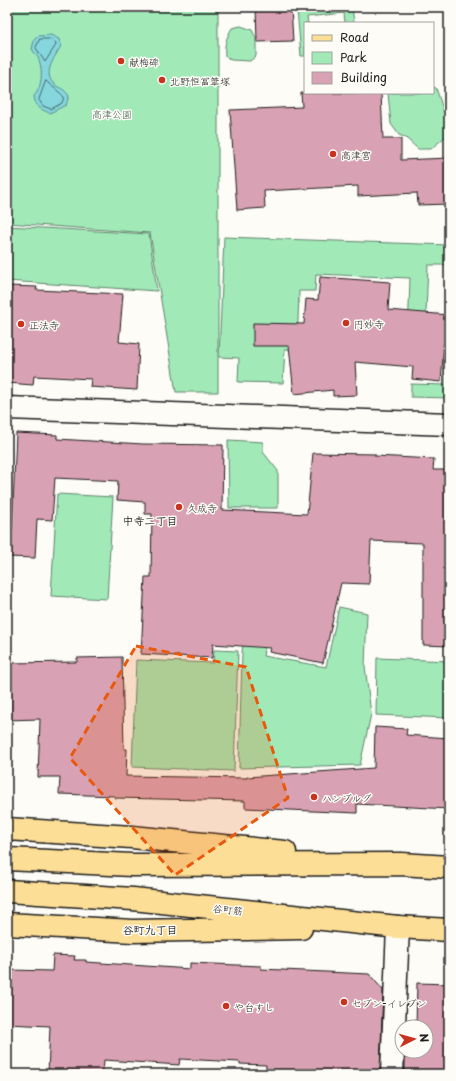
<svg xmlns="http://www.w3.org/2000/svg" width="456" height="1081" font-family="'Playpen Sans','Klee One',sans-serif">
<rect width="100%" height="100%" fill="#fdfcf7"/>
<filter id="ink" filterUnits="userSpaceOnUse"><feTurbulence type="fractalNoise" baseFrequency=".025" numOctaves="2"/><feDisplacementMap in="SourceGraphic" scale="8" xChannelSelector="R" yChannelSelector="G"/><feConvolveMatrix kernelMatrix="1 2 1 2 8 2 1 2 1" color-interpolation-filters="sRGB"/></filter>
<g filter="url(#ink)">
<!-- green -->
<path fill="#a1eab8" stroke="#5e836a" d="M7,7H218V392H176L150,233L7,223Z
M324,7H352L354,23H345L344,13L307,17L308,23H305V56H301L297,9Z
M241,26L252,30L256,38V56L250,61L231,60L225,56C224,45 226,38 232,28Z
M433,87L436,88L447,121L446,136L431,149H418L406,138L399,135L391,124L388,93H433Z
M7,226L149,234L157,291L7,281Z
M224,237L449,245V265H428L425,336L408,335L410,278L316,274L315,291H299L297,350L285,349L283,383L238,382L239,358L219,357Z
M446,362H449V398L411,397V384L446,385Z
M228,440L263,442V452L278,471V508H229Z
M57,494L113,497L107,599L51,596Z
M249,599L272,602L263,656L326,667L339,607L367,613L365,666L371,714L360,765L239,768L242,652Z
M214,650L238,651L234,771L132,767L136,660L213,663Z
M377,658L449,661V718L376,715Z"/>
<!-- water -->
<path fill="#85d7dd" stroke="#5b8c90" d="M51,35L59,39L61,46C55,57 42,73 54,84C61,90 62,86 69,96L66,105L50,113C41,110 35,107 34,96C42,88 43,71 39,60C38,56 34,53 32,49L34,40L38,36Z"/>
<g fill="none" stroke-linecap="round" stroke-linejoin="round">
<!-- shore -->
<path stroke="#466769" stroke-width="1" d="M40,39H50L55,42L56,45L45,62L36,48Z
M46,81C50,85 61,93 64,97L62,103L51,109L43,106L39,100Z"/>
</g>
<!-- building -->
<path fill="#d9a1b4" stroke="#1c1c1c" d="M256,7H291L293,41L257,42Z
M301,93H381L383,139H401V160L449,158V204L418,205L417,193L358,196V186L264,191L265,208L237,210L230,110L302,107Z
M320,277L390,282L388,310L449,315V344H444L441,382L412,379L413,367L355,362L357,395L333,396V390L294,394L289,346H253V323L304,324L306,299L318,300Z
M7,286L37,287L36,290L123,294L119,342L139,344L137,390L90,387L91,379L34,376L33,385L7,383Z
M16,433L57,435V439L143,444L223,445L222,510L307,514L313,453L375,454V456L434,459L433,470H449V646L423,645V543L371,541L369,584L341,583L323,663L269,652L270,648L213,644L212,658L141,654L145,577H151L152,514H145V502L117,500L118,481L55,478L52,520L37,519L35,558L7,557V530H12Z
M122,657L124,749H127L126,776L247,778V777L374,768L375,727L407,729L406,735L449,738V809L357,804V813L245,808V801L115,798V796L59,794L60,777H38L40,719L7,720V663L77,662V658Z
M53,955L75,956L74,960H86V962L190,969V963L261,966V969L369,974L383,990L380,1074H266V1065L240,1064V1062L180,1059L179,1065L104,1060L103,1074H48L50,1026L7,1024L9,970L52,971Z
M417,983L449,984V1074H405V1051H426V1027H416Z"/>
<g fill="none" stroke-linecap="round" stroke-linejoin="round">
<defs>
<path id="street" d="M7,408L449,424
M392,1074L398,927"/>
<path id="primary" d="M7,829L132,837L285,852
M7,859L132,865L401,864L449,867
M7,891L133,899L398,927L449,930
M7,924L133,931L301,928"/>
</defs>
<!-- street casing -->
<use href="#street" stroke="#1c1c1c" stroke-width="25"/>
<!-- primary casing -->
<use href="#primary" stroke="#1c1c1c" stroke-width="25"/>
<!-- street -->
<use href="#street" stroke="#fdfcf7" stroke-width="22"/>
<!-- primary -->
<use href="#primary" stroke="#fdde96" stroke-width="22"/>
</g>
</g>
<!-- marked area -->
<path fill="#e8590c" fill-opacity="0.2" stroke="#e8590c" stroke-width="3" stroke-dasharray="8 5" stroke-linejoin="round" d="M136,646L246,667L288,798L175,875L70,758Z"/>
<!-- markers -->
<g fill="#c8321e" stroke="#fdfcf7" stroke-width="1.5">
<circle cx="121" cy="61" r="4"/>
<circle cx="162" cy="80" r="4"/>
<circle cx="333" cy="154" r="4"/>
<circle cx="346" cy="323" r="4"/>
<circle cx="21" cy="324" r="4"/>
<circle cx="179" cy="507" r="4"/>
<circle cx="314" cy="797" r="4"/>
<circle cx="344" cy="1002" r="4"/>
<circle cx="226" cy="1006" r="4"/>
</g>
<g text-anchor="middle" dominant-baseline="central" stroke-width="3" stroke-linejoin="round" paint-order="stroke">
<!-- poi labels -->
<g font-size="10" fill="#1c1c1c" stroke="#fdfcf7" text-anchor="start">
<text x="129" y="61">献梅碑</text>
<text x="170" y="80">北野恒冨筆塚</text>
<text x="341" y="154">高津宮</text>
<text x="354" y="323">円妙寺</text>
<text x="29" y="324">正法寺</text>
<text x="187" y="507">久成寺</text>
<text x="322" y="797">ハンブルグ</text>
<text x="352" y="1002">セブン-イレブン</text>
<text x="234" y="1006">や台すし</text>
</g>
<!-- park labels -->
<g font-size="10" fill="#445a4b" stroke="#fdfcf7">
<text x="112" y="113">高津公園</text>
</g>
<!-- street labels -->
<g font-size="10" fill="#1c1c1c" stroke="#fdfcf7">
<text transform="translate(228 909) rotate(6)">谷町筋</text>
</g>
<!-- neighbourhood labels -->
<g font-size="11" font-weight="bold" fill="#1c1c1c" stroke="#fdfcf7">
<text x="150" y="520">中寺二丁目</text>
<text x="150" y="929">谷町九丁目</text>
</g>
</g>
<!-- margin -->
<rect width="456" height="1081" fill="none" stroke="#fdfcf7" stroke-width="24"/>
<rect x="12" y="12" width="432" height="1057" fill="none" stroke="#1c1c1c" stroke-width="1.5" filter="url(#ink)"/>
<!-- legend -->
<rect x="304" y="22" width="130" height="72" fill="#fdfcf7" stroke="#a3a29f"/>
<rect x="312" y="35" width="20" height="6" fill="#fdde96" stroke="#a3a29f"/>
<text x="340" y="42" font-size="12" fill="#1c1c1c">Road</text>
<rect x="312" y="52" width="20" height="12" fill="#a1eab8" stroke="#a3a29f"/>
<text x="340" y="62" font-size="12" fill="#1c1c1c">Park</text>
<rect x="312" y="72" width="20" height="12" fill="#d9a1b4" stroke="#a3a29f"/>
<text x="340" y="82" font-size="12" fill="#1c1c1c">Building</text>
<!-- north arrow -->
<g transform="translate(414 1039) rotate(84)"><circle r="19" fill="#fdfcf7" stroke="#a3a29f"/>
<path d="M0-3L7 15L0 10L-7 15Z" fill="#c8321e"/>
<text y="-6" font-size="11" font-weight="bold" text-anchor="middle" fill="#1c1c1c">N</text>
</g>
</svg>
